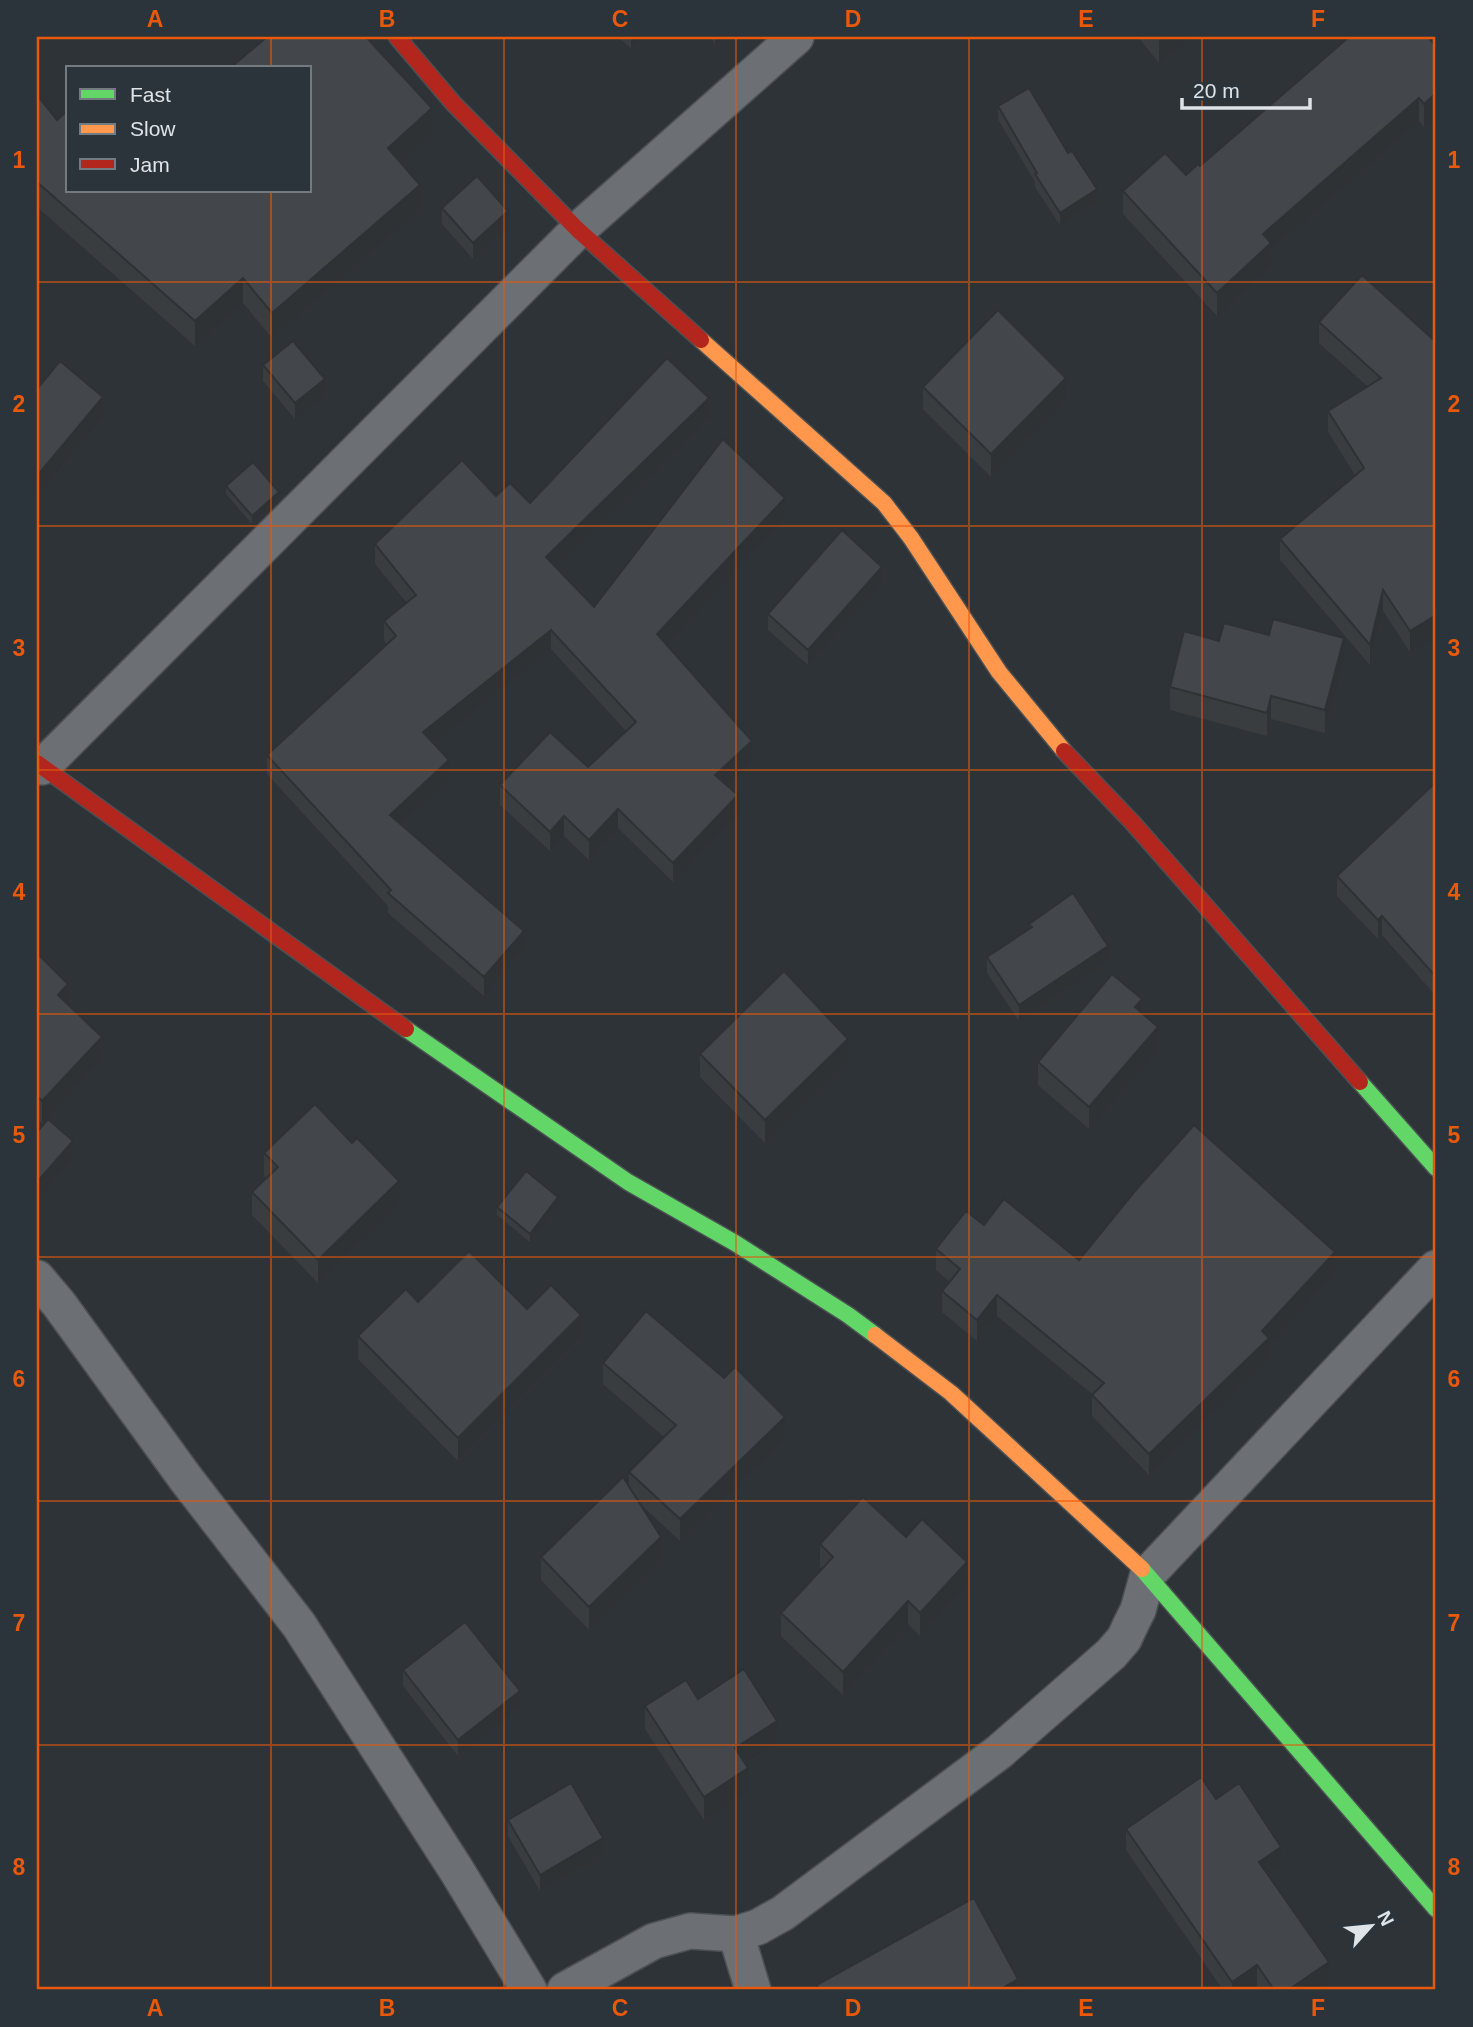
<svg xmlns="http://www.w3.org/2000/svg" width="1473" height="2027" font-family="Helvetica,sans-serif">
<rect width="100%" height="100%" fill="#2e3338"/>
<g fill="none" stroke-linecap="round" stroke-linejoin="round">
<defs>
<path id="street" d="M42,767L578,230L796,37
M37,1278L59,1304L186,1479L299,1625L457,1871L529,1990
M736,1934L753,1990
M565,1990L654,1941L690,1931L736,1934L758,1927L783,1913L999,1752L1111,1654L1124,1639L1130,1626L1138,1610L1148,1574L1436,1268"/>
<path id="fast" d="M406,1029L628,1182L735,1243L848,1315L875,1335
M1360,1082L1436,1168
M1142,1569L1436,1909"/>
<path id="slow" d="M701,340L884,503L911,538L999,672L1064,751
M875,1335L951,1393L1142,1569"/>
<path id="jam" d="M397,37L453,103L578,230L701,340
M1064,751L1132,822L1360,1082
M37,763L406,1029"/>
</defs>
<!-- street casing -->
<use href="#street" stroke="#4b5053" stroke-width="38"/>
<!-- fast casing -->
<use href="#fast" stroke="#4b5053" stroke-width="19"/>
<!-- slow casing -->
<use href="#slow" stroke="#4b5053" stroke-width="19"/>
<!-- jam casing -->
<use href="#jam" stroke="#4b5053" stroke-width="19"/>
<!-- street -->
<use href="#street" stroke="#6c7074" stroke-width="35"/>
<!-- fast -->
<use href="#fast" stroke="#63d668" stroke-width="16"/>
<!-- slow -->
<use href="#slow" stroke="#ff974d" stroke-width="16"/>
<!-- jam -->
<use href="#jam" stroke="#b3261e" stroke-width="16"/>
</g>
<!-- wall -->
<path fill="#3a3d40" d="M619,37H643L631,49Z
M711,37H730L715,45Z
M1138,37H1192L1159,63Z
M1428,37L1424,127L1419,121L1271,250V266L1217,316L1123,214V191L1186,175Z
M37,95L57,120L68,191L432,134L400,162L420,210L272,338L243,303L195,346L37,207Z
M998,106L1068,153L1097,201L1060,225L1035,187V182L998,119Z
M442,208L508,227L473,259L442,224Z
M1319,322L1436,342L1410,652L1383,611L1370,665L1280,560V539L1355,475L1328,432V411L1367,386L1319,343Z
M263,365L325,394L295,419L263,381Z
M923,387L1066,400L991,477L923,409Z
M709,418L556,567L594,607L785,518L666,644L752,761L726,784L738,814L673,882L618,828L589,860L564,836L550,851L500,805V785L588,767L626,731L551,649L434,743L449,780L401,824L524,950L484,996L388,913V906L267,774V755L387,645L384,641V621L407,603L375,564V544L496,496L530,503Z
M226,486L279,500L252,524L226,494Z
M882,583L808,665L768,630V614Z
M1269,635L1344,661L1325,733L1271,719L1267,736L1170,710V687L1219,641Z
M1436,782V996L1382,935L1378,939L1337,896V876Z
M1029,924L1108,961L1019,1021L987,973V957L1029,929Z
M37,953L102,1059L42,1123L37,1119Z
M1142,1013L1158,1050L1089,1129L1038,1085V1062Z
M700,1054L848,1061L765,1143L700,1077Z
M264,1153L399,1204L318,1283L252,1215V1192L266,1178L264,1176Z
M558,1205L530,1242L497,1215V1207Z
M984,1225L1079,1260L1335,1273L1269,1345V1359L1149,1475L1092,1416V1394L997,1316L977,1341L942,1312V1291L950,1282L936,1270V1249Z
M418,1302L527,1309L581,1338L458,1461L358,1359V1336Z
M603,1363L724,1378L785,1439L680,1541L639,1503L661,1560L589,1630L541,1580V1557L629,1487V1472L664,1437L603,1384Z
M906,1537L967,1585L920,1636L908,1624L843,1695L781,1636V1613L822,1569L820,1567V1544Z
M403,1670L520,1707L458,1756L403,1686Z
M698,1699L777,1744L746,1764L748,1791L704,1820L645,1729V1706Z
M1216,1799L1281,1868L1270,1876L1329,1984L1320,1990H1260L1257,1986L1251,1990H1223L1126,1850V1829Z
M508,1820L603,1854L540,1891L508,1836Z"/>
<!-- shaded-wall -->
<path fill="#2f3234" d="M631,37H643L631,49Z
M715,37H730L715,45Z
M1164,37H1192L1159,63V40Z
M1436,93V116L1424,127V104Z
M1419,98V121L1271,250V266L1217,316V293L1263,234Z
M432,108V134L388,173V148Z
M420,185V210L272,338V313Z
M1097,189V201L1060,225V213Z
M508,211V227L473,259V243Z
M243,278V303L195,346V321Z
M1066,378V400L991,477V454Z
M325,379V394L295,419V403Z
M103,397V416L37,494V476Z
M709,398V418L546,577V557Z
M279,492V500L252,524V516Z
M785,498V518L657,654V634Z
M882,567V583L808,665V650Z
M1383,590V611L1370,665V645Z
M1436,615V636L1410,652V631Z
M551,630V649L423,752V732Z
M1344,638V661L1325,733V710Z
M1271,696V719L1267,736V713Z
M752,741V761L715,794V775Z
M449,760V780L390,834V815Z
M738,795V814L673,882V863Z
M618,809V828L589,860V840Z
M564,816V836L550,851V832Z
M1382,916V935L1378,939V920Z
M524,931V950L484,996V977Z
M1108,946V961L1019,1021V1005Z
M68,984V1006L58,995Z
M1142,999V1022L1135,1007Z
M1158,1027V1050L1089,1129V1107Z
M102,1037V1059L42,1123V1101Z
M848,1039V1061L765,1143V1120Z
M73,1141V1157L37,1198V1182Z
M399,1181V1204L318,1283V1260Z
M558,1197V1205L530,1242V1234Z
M1335,1252V1273L1269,1345V1359L1149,1475V1454Z
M997,1295V1316L977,1341V1320Z
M581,1315V1338L458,1461V1438Z
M785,1417V1439L680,1541V1519Z
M661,1537V1560L589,1630V1607Z
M967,1562V1585L920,1636V1613Z
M908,1601V1624L843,1695V1672Z
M520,1691V1707L458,1756V1740Z
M777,1721V1744L735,1771V1748Z
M748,1768V1791L704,1820V1797Z
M603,1838V1854L540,1891V1875Z
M1281,1847V1868L1259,1883V1862Z
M1329,1962V1984L1320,1990H1288Z
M1257,1965V1986L1251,1990H1232V1982Z
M1018,1979V1990H999Z"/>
<!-- building -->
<path fill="#43474b" stroke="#2f3234" stroke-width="2" d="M267,37H366L432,108L388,148L420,185L272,313L243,278L195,321L37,182V95L57,120L68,110V191H310V68H230Z
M1349,37H1428L1436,47V93L1424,104L1419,98L1263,234L1271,243L1217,293L1123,191L1165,153L1186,175L1198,164L1200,166Z
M1029,88L1068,153L1072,151L1097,189L1060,213L1035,174L1037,173L998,106Z
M477,176L508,211L473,243L442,208Z
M1362,275L1436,342V615L1410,631L1383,590L1370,645L1280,539L1364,468L1328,411L1381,378L1319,322Z
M998,310L1066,378L991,454L923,387Z
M293,341L325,379L295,403L263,365Z
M667,358L709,398L546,557L594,607L723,439L785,498L657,634L752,741L715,775L738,795L673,863L618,809L589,840L564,816L550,832L500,785L550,732L588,767L636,722L551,630L423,732L449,760L390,815L524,931L484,977L388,893L391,890L267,755L396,636L384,621L416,595L375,544L462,460L496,496L510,483L530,503Z
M60,361L103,397L37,476V389Z
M253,462L279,492L252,516L226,486Z
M842,530L882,567L808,650L768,614Z
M1273,619L1344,638L1325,710L1271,696L1267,713L1170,687L1184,631L1219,641L1224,623L1269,635Z
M1436,782V977L1382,916L1378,920L1337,876Z
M1073,893L1108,946L1019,1005L987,957L1032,927L1029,924Z
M37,953L68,984L58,995L102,1037L42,1101L37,1096Z
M784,971L848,1039L765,1120L700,1054Z
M1112,974L1142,999L1135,1007L1158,1027L1089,1107L1038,1062Z
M315,1104L352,1143L357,1138L399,1181L318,1260L252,1192L278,1167L264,1153Z
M48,1119L73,1141L37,1182V1132Z
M1194,1125L1335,1252L1262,1331L1269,1338L1149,1454L1092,1395L1104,1383L997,1295L977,1320L942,1291L960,1269L936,1249L966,1211L984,1225L1004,1199L1079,1260L1135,1191Z
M526,1171L558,1197L530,1234L497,1207Z
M469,1251L527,1309L551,1285L581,1315L458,1438L358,1336L406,1289L418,1302Z
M646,1311L724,1378L735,1367L785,1417L680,1519L629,1472L676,1425L603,1363Z
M623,1477L661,1537L589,1607L541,1557Z
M863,1497L906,1537L922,1519L967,1562L920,1613L908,1601L843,1672L781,1613L833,1557L820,1544Z
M465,1622L520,1691L458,1740L403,1670Z
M744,1669L777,1721L735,1748L748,1768L704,1797L645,1706L686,1680L698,1699Z
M1201,1777L1216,1799L1239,1783L1281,1847L1259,1862L1329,1962L1288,1990H1274L1257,1965L1232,1982L1126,1829Z
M571,1783L603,1838L540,1875L508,1820Z
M974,1898L1018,1979L999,1990H820L817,1985Z"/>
<!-- grid -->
<path fill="none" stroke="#e8590c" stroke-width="2" stroke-opacity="0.55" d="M271,37V68M504,37V1990M736,37V1990M969,37V1990M1202,37V1990M271,191V1990M37,282H1436M37,526H1436M37,770H1436M37,1014H1436M37,1257H1436M37,1501H1436M37,1745H1436"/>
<!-- border -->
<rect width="1473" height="2027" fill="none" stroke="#2b343b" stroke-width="77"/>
<!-- legend -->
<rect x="66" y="66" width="245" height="126" fill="#2b343b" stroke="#737a80" stroke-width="2"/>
<rect x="80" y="89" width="35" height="10" fill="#63d668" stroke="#737a80" stroke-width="2"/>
<text x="130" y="102" font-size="21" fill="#dee4e8">Fast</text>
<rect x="80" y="124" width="35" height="10" fill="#ff974d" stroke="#737a80" stroke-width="2"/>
<text x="130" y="136" font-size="21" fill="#dee4e8">Slow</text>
<rect x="80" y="159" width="35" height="10" fill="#b3261e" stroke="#737a80" stroke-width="2"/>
<text x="130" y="172" font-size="21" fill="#dee4e8">Jam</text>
<!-- north arrow -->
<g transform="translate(1371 1926) rotate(63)" stroke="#2b343b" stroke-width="5" paint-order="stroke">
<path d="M0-5L12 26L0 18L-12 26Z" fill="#dee4e8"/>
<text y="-10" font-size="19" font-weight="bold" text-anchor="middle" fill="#dee4e8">N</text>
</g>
<!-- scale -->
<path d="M1182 98v10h128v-10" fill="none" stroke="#dee4e8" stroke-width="3.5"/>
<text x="1193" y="98" font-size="21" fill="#dee4e8" stroke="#2b343b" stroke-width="5" paint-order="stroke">20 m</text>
<rect x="38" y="38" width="1396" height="1950" fill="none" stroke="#e8590c" stroke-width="2.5"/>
<g font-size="23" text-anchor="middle" font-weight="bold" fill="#e8590c">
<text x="155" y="27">A</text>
<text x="387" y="27">B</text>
<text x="620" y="27">C</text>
<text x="853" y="27">D</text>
<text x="1086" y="27">E</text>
<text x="1318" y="27">F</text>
<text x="19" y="168">1</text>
<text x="1454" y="168">1</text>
<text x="19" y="412">2</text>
<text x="1454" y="412">2</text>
<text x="19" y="656">3</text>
<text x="1454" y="656">3</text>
<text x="19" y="900">4</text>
<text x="1454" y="900">4</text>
<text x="19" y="1143">5</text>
<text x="1454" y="1143">5</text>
<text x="19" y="1387">6</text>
<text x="1454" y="1387">6</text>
<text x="19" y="1631">7</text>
<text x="1454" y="1631">7</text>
<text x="19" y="1875">8</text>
<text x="1454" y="1875">8</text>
<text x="155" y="2016">A</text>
<text x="387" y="2016">B</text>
<text x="620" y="2016">C</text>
<text x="853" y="2016">D</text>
<text x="1086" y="2016">E</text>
<text x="1318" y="2016">F</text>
</g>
</svg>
